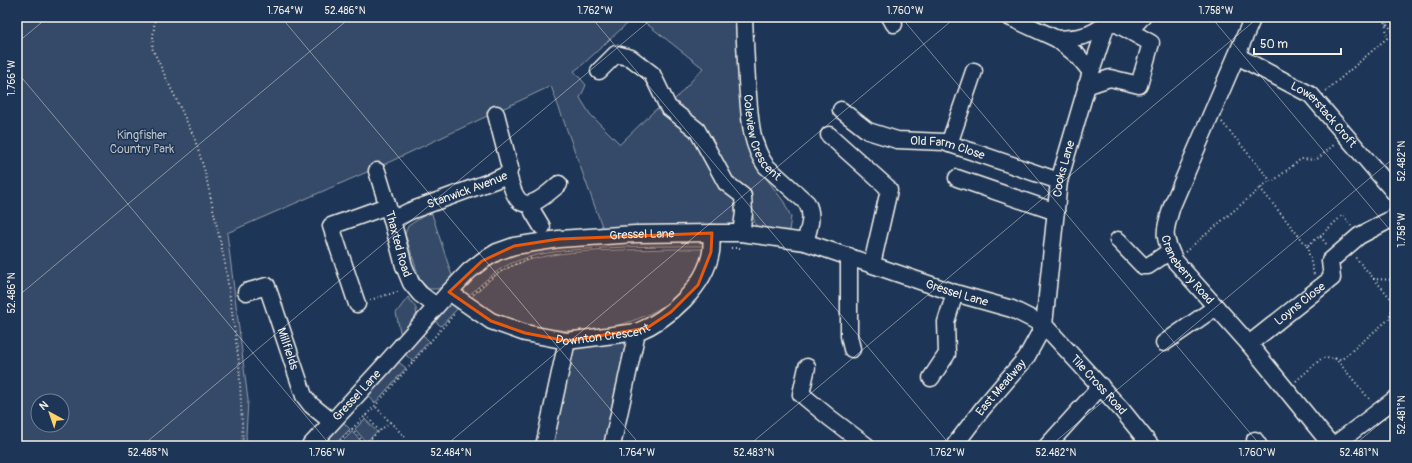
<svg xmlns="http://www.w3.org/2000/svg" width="1412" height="463" font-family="Pangolin,sans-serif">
<rect width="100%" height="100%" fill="#1d3557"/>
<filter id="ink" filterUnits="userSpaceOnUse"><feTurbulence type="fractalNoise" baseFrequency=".025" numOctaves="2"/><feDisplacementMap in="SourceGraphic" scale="8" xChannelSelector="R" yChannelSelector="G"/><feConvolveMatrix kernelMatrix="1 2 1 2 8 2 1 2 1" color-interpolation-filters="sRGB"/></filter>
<g filter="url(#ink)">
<!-- green -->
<path fill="#354a67" stroke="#949ea8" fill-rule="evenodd" d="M17,17H634L581,66L574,71L586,85L580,98L590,114L620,144L655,110L666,108L689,131L739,201L737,220L727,228L603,229L551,86L383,165L227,233L248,400L246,436L248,446H17ZM38,401H62V425H38Z
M638,17H739L748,147L757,166L784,202L791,217L789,231L758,228L755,224L747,195L668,107L703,68Z
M431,211L452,276L442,287L437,289H429L420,280L405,234L408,226Z
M698,240L706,246C672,246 639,246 605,248C571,250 534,251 504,267C490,275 478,287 466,298L464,296V287L478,272L498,259L520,251L617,241Z
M666,249H707C705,256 704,264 701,270C671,316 611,334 558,330C527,328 497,315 469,300C480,289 490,278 504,270C544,247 620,251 666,249Z
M408,297L416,308L417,318L401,336L396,313Z
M452,304L461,305L441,326L432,319L448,305Z
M421,333L429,341L412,361L403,352Z
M623,341L627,346L607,446H547L571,348Z
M397,361L406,368L375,403L366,393Z
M365,419L377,432L366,442L355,429Z
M341,420L350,429L333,446H320Z
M352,432L363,443L360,446H338Z"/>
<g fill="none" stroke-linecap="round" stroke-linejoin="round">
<defs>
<g id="minor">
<path id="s1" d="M744,17C745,43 746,69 748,95C750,120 751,145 766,166L807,203C814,216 809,228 805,242"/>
<path d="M890,17L894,24"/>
<path d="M1009,17L1057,39L1078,56L1091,72"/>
<path id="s2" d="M1253,17L1172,206C1164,233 1162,235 1175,261L1249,344L1332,446"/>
<path d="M1130,30L1142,17"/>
<path d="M1057,39C1079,38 1089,37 1106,24"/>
<path id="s3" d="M1237,56L1311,95L1395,193"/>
<path d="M599,71L616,54L631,58L652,74L668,107L697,130L726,183L743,196L744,213L741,233"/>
<path d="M1086,86L1110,78L1139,85L1151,43L1108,19"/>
<path id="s4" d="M841,110L868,131L897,140L944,142L1059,181"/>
<path d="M829,135L887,187L889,190L872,264"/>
<path d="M949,144L974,71"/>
<path id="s5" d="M377,171L392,220L404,266L411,283L420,294L436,306"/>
<path d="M508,174C510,181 512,191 517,198C528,214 549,192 559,184"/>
<path d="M957,178L1056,212"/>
<path d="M531,204L533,212L542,227"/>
<path id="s6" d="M392,220L410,211L495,180L508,174L510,168L496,114"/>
<path d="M1118,240L1143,266H1148L1170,251"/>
<path d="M849,256V336L852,349"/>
<path id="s7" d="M246,292L267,286L304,396L311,405L332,422"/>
<path id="s8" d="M449,292L491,321L525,333L567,341L637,332C669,319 705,287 711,252C712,246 711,239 712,233"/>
<path d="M357,304L331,226L387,206"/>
<path d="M1164,343L1216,307"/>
<path id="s9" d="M1249,344L1332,278L1330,261L1359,236L1395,217"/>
<path d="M807,367L801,394L830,418L867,446"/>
<path d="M931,378L947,354L946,322L955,293"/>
<path d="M1255,440L1259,446"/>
<path id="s10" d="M310,446L380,370L449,292L469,271L482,261L497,252L514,246L559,239L635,234L712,233H741L805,242L955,293L1012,309L1044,325L1122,410L1151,446"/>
<path d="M544,446L567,341"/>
<path d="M612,446L637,332"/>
<path id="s11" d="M954,446L983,408L1026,358L1044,325L1059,181L1091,72L1109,17"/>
<path d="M1047,446L1101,386"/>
<path d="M1333,446L1395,399"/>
</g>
</defs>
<!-- minor casing -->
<use href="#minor" stroke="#f4f1e8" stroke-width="19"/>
<!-- path -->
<path stroke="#f4f1e8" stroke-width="2" stroke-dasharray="1 3" stroke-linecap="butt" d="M155,17L152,48L194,137L205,172L225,263L239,362L243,446
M1387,24L1395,34
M1326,91L1387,38L1385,17
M1222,122L1270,180
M1390,166L1395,161
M1260,188L1307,246L1320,236L1327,245
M1320,236L1343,215L1351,226
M1307,246L1314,275
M731,248H742
M1185,252L1270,180L1272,182L1301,159L1316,160L1335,144
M1373,279L1395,280
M473,294C491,275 508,266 532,258
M370,300L400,291
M1391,314L1395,319
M1335,358L1371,401
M1296,381L1322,358L1342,359L1389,319L1394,302L1355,257
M366,415L379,431
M390,422L405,437
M352,429L365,444
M335,446L375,406L455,313
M362,446L390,422L375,406"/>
<!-- minor -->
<use href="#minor" stroke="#1d3557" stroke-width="16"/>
</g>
</g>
<!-- marked area -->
<path fill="#e8590c" fill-opacity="0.2" stroke="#e8590c" stroke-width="3" stroke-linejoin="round" d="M712,233L711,252L698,285L671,312L647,328L567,341L525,333L491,321L449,292L482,261L514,246L559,239Z"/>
<!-- ticks -->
<path fill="none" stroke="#f4f1e8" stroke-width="1" stroke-opacity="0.45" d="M281,17L641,446M591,17L951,446M901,17L1261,446M1211,17L1395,236M17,43L48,17M17,72L331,446M17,297L351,17M17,442L21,446M142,446L654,17M445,446L956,17M748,446L1259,17M1050,446L1395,157M1353,446L1395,411"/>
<g text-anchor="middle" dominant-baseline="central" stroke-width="3" stroke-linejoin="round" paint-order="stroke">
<!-- street labels -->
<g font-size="12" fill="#f4f1e8" stroke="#1d3557">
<text stroke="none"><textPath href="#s3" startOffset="106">Lowerstack Croft</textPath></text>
<text stroke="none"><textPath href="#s1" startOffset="124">Coleview Crescent</textPath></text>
<text stroke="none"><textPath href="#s4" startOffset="116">Old Farm Close</textPath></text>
<text stroke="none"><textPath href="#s11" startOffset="309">Cooks Lane</textPath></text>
<text stroke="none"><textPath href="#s6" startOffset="81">Stanwick Avenue</textPath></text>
<text stroke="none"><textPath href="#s10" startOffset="417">Gressel Lane</textPath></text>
<text stroke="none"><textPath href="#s5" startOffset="76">Thaxted Road</textPath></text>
<text stroke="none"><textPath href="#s2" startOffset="277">Craneberry Road</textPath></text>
<text stroke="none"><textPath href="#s10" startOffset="741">Gressel Lane</textPath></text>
<text stroke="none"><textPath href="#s9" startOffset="65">Loyns Close</textPath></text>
<text stroke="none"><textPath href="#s8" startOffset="166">Downton Crescent</textPath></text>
<text stroke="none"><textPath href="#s7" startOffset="88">Millfields</textPath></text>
<text stroke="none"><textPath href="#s10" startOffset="915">Tile Cross Road</textPath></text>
<text stroke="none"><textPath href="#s11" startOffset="75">East Meadway</textPath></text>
<text stroke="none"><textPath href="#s10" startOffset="69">Gressel Lane</textPath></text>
</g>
<!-- park labels -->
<g font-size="12" fill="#bbbfc1" stroke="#1d3557">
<text x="142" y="135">Kingfisher<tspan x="142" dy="14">Country Park</tspan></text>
</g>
</g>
<!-- margin -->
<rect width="1412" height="463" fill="none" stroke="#1d3557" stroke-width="44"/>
<!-- north arrow -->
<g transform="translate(50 413) rotate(320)"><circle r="19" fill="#1d3557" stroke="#738091"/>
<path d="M0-3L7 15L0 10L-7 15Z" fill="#ffd166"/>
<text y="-6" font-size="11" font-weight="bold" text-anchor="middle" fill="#f4f1e8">N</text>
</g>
<!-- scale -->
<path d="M1254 48v6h87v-6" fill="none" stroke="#f4f1e8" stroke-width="2"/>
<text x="1260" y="48" font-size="12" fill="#f4f1e8" stroke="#1d3557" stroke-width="3" paint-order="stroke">50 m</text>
<rect x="22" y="22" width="1368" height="419" fill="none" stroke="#f4f1e8" stroke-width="1.5"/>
<g font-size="10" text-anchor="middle" fill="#f4f1e8">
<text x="285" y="14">1.764°W</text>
<text x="345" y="14">52.486°N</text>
<text x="595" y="14">1.762°W</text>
<text x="905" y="14">1.760°W</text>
<text x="1216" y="14">1.758°W</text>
<text transform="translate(11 78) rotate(-90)" y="4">1.766°W</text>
<text transform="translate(1401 161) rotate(-90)" y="4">52.482°N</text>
<text transform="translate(1401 230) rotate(-90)" y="4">1.758°W</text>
<text transform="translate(11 293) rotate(-90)" y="4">52.486°N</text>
<text transform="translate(1401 415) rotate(-90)" y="4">52.481°N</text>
<text x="148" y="456">52.485°N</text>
<text x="327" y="456">1.766°W</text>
<text x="451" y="456">52.484°N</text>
<text x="637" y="456">1.764°W</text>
<text x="754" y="456">52.483°N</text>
<text x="947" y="456">1.762°W</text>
<text x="1056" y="456">52.482°N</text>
<text x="1257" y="456">1.760°W</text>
<text x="1359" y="456">52.481°N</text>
</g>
</svg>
